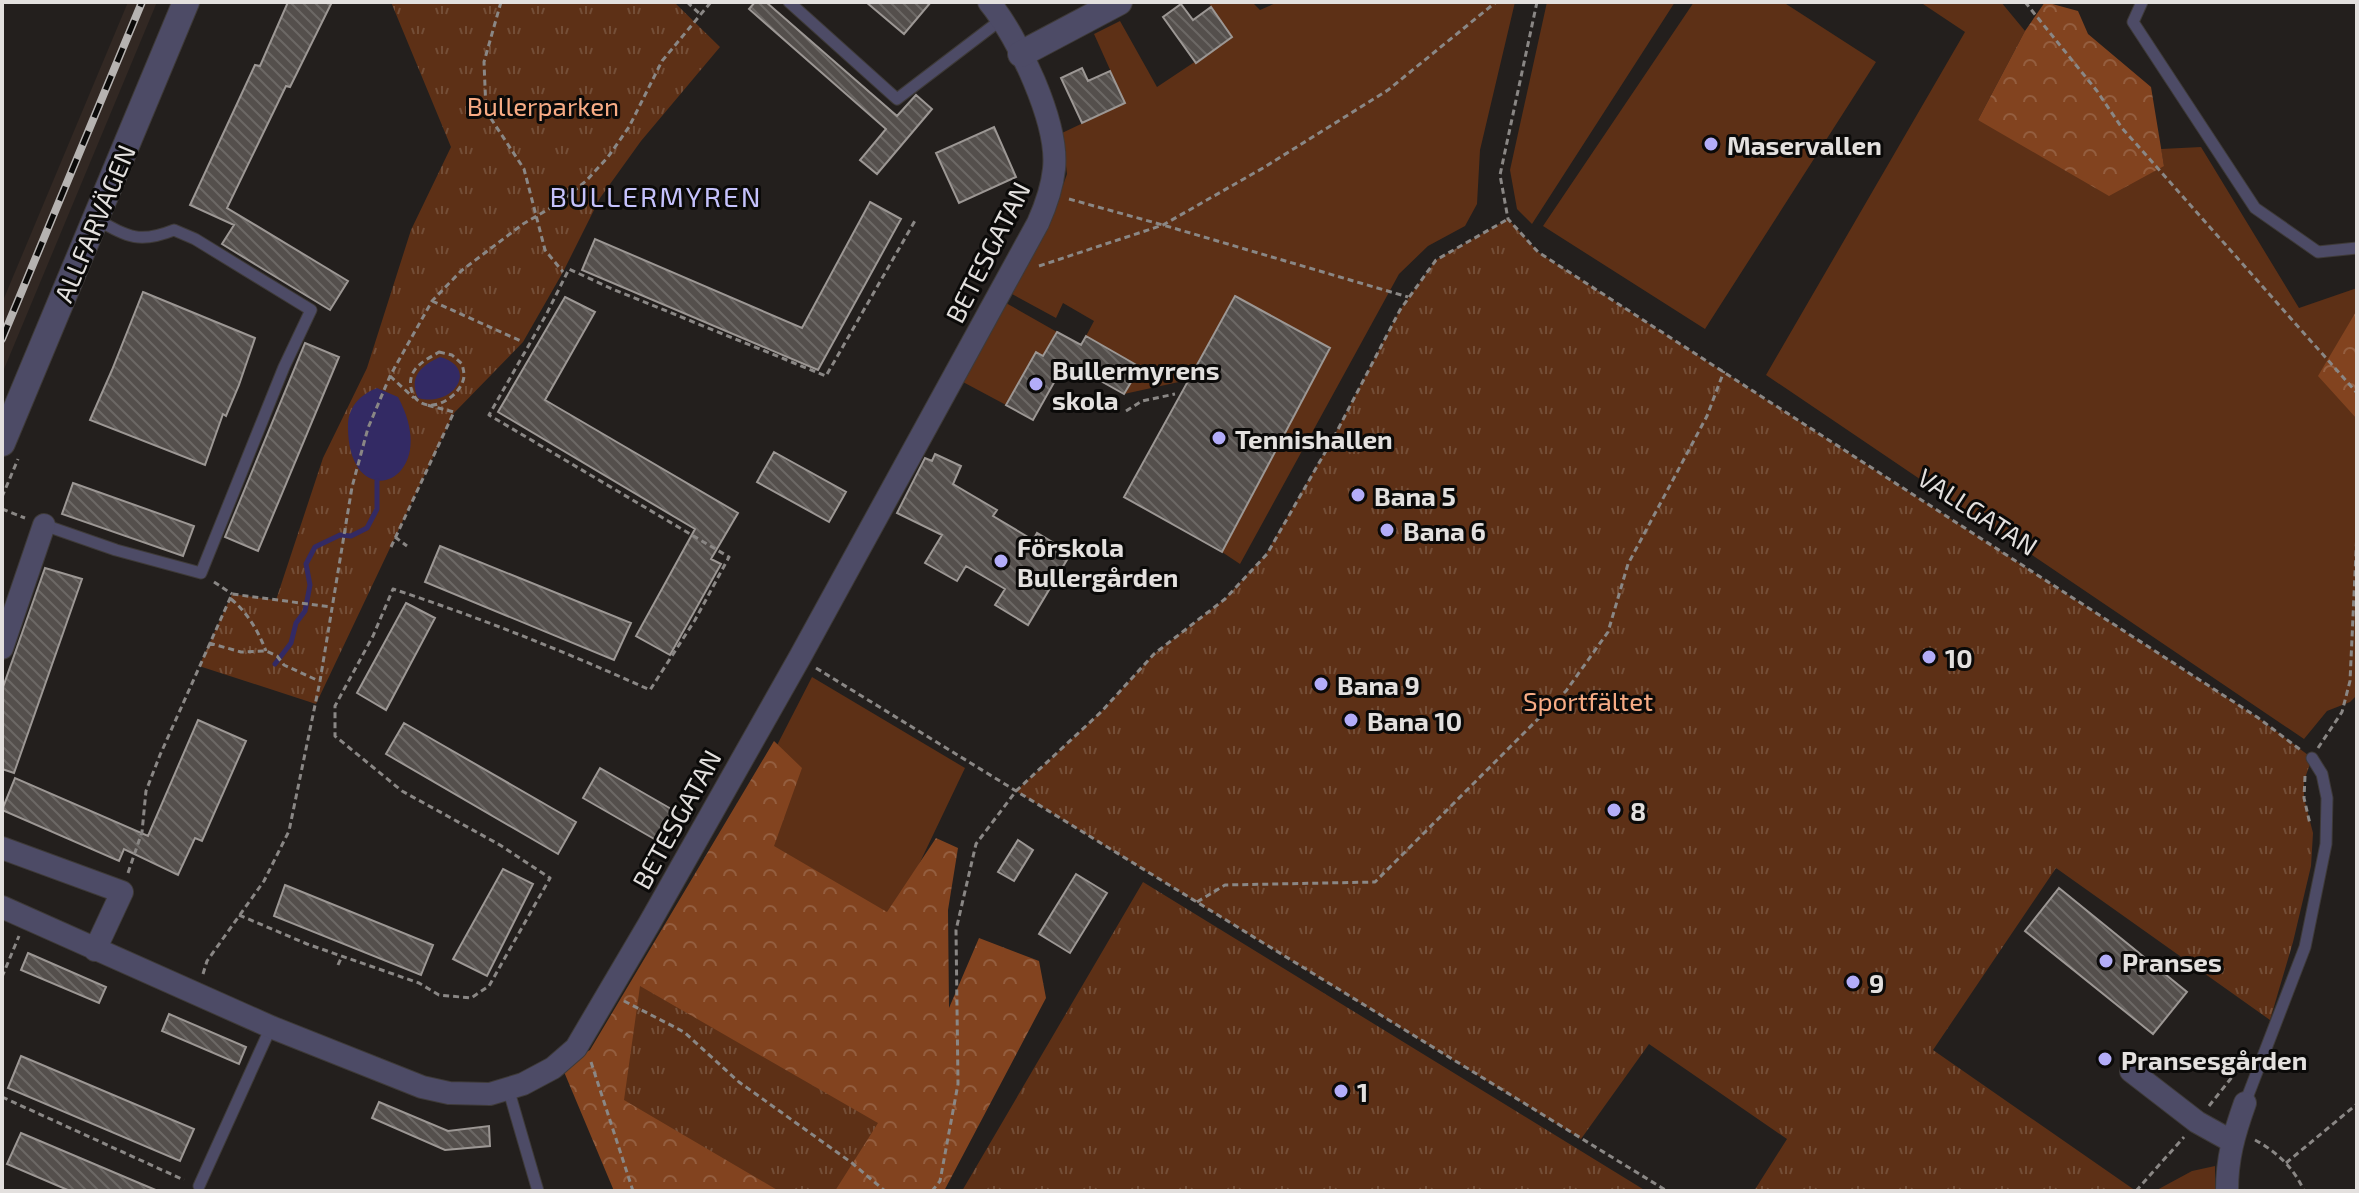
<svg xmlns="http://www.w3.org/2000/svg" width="2359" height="1193" font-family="'Exo 2',sans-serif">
<defs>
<pattern id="forest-crowns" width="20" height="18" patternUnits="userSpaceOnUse" patternTransform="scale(2)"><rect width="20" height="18" fill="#82431f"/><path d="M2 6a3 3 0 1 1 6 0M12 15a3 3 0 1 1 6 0" fill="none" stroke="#945e3f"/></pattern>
<pattern id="park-tufts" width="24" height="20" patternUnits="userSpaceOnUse" patternTransform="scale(2)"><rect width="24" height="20" fill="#5d3016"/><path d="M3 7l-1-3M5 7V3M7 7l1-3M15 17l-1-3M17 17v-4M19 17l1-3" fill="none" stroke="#744e37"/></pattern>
<pattern id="building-back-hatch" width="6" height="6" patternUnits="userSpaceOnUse" patternTransform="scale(2)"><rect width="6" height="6" fill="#544f4c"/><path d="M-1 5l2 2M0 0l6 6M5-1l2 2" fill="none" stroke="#6c6865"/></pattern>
</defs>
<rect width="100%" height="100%" fill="#231f1d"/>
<!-- built -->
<path fill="#322823" d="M128,2H157L2,374V303Z"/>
<!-- green -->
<path fill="#5d3016" d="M1208,2H1252L1260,10L1278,2H1515L1480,150L1477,204L1465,226L1428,246L1399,274L1240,564L1222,552L1330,348L1235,296L1188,380L1124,394L1140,367L1086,336L1094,321L1063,303L1056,318L1012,294L1054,211L1067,174L1062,133L1125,103L1094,34L1120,21L1157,87L1232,37Z
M1547,2H1675L1532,224L1517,209L1510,170Z
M1694,2H1783L1876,62L1705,329L1543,226Z
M1920,2H2001L2025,31L1978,120L2164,166L2161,149L2201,147L2299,308L2357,288V695L2350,702L2327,711L2304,739L1766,375L1965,32Z
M1006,303L1057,332L1043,356L1036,352L1006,405L963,382Z
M812,677L965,768L891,923L732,833Z
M2215,1166V1191H2155L2192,1171Z"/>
<!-- forest -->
<path fill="url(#forest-crowns)" d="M2045,2L2078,11L2088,34L2151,87L2164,166L2109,196L1978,120L2025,31Z
M2357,310V419L2318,376Z
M774,741L802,768L774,846L887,912L936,838L958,848L948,910L949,1008L979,938L1039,961L1046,998L944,1191H614L562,1067L590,1050Z"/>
<!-- park -->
<path fill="url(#park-tufts)" d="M391,2H674L720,47L641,141L600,198L563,272L523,342L454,413L316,704L199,666L232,594L276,600L323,458L367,368L411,230L451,147Z
M1508,219L1538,252L2257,717L2312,758L2304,781V798L2313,833L2311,866L2293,942L2270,1020L2056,868L1933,1050L2136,1191H1754L1787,1139L1649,1044L1581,1139L1016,791L1101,712L1154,654L1225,599L1266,554L1335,434L1400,310L1436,260Z
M1143,882L1646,1191H962Z
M640,986L878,1123L835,1191H779L624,1100Z"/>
<!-- water -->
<path fill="#332a64" d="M440,357C480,368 453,408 418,398C408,377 422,365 440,357Z
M377,388L398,397C445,484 346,519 348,424C349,406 361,394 377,388Z"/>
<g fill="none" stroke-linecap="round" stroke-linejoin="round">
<!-- stream -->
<path stroke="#332a64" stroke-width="5" d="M275,664L291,643L296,623L305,611L310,585L306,564L315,547L340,535L351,536L367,528L377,509V481"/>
</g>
<!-- building -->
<path fill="url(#building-back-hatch)" stroke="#9c9794" stroke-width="2" d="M288,2H332L290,87L286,86L227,208L348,281L330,310L222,244L234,225L190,205L255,65L260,66Z
M755,2H766L897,116L916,95L932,109L877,174L860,160L886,129L749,9Z
M866,2H931L904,34Z
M1181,4L1193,20L1211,7L1232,37L1196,63L1163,17Z
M1082,68L1088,81L1110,71L1125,103L1082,123L1061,78Z
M994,127L1016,177L959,203L936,153Z
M870,202L901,219L818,370L582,270L595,239L802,328Z
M143,292L255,338L239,385L226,416L223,414L205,465L90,420L112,370Z
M1235,296L1330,348L1222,552L1124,497Z
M565,297L595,312L545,400L738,513L711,559L721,564L670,655L636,636L695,529L498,412Z
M1057,332L1081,345L1086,336L1140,367L1124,394L1072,365L1068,373L1061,370L1033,420L1006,405L1036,352L1043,356Z
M305,343L339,357L258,551L225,537Z
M774,452L846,492L829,522L757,482Z
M935,454L961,466L953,484L997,510L993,516L1033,540L1037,533L1071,553L1028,625L995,605L1005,589L966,566L957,581L925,563L942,535L897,513L925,458L932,461Z
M73,483L194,526L183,556L62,514Z
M440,546L631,623L614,660L425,582Z
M45,568L82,579L14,773L2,769V690Z
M406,603L435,618L386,710L357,693Z
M198,720L246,741L202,841L195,838L178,875L124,849L119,861L2,810L15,778L148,836Z
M404,723L576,822L558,854L386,754Z
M600,768L673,810L656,840L583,798Z
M1018,840L1033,850L1014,881L998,872Z
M503,869L533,884L487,976L453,959Z
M1076,874L1107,893L1070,953L1039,934Z
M285,885L433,945L421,975L274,916Z
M2059,888L2187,992L2153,1034L2025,931Z
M28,953L106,987L99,1003L21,970Z
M169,1014L246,1047L239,1064L162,1031Z
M21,1056L194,1129L180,1161L8,1088Z
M379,1102L448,1131L489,1126L490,1146L445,1150L372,1118Z
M21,1133L158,1191H70L7,1164Z"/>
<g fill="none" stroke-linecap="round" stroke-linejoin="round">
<defs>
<path id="service" d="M789,2L897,99L1002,19
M2142,2L2133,22L2255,208L2318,252L2357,248
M44,525L116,550L201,573L284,367L311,310L195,239L174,230C139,244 128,237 96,219
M508,1088L538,1191
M2245,1103L2305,947L2326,844L2327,798L2322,774L2312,758
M199,1186L271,1027"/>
<path id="minor" d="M2,648L44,525
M2,848L122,892L95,950
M2,907L271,1027L422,1087L449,1093L490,1094L523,1084L553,1068L576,1048L649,924L800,657L1038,223C1046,205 1052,189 1054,169C1059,123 1018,37 989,2
M2131,1071L2197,1122L2233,1142
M2227,1191C2227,1158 2234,1134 2245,1103"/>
<path id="tertiary" d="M1021,54L1119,2
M2,443L186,2"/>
</defs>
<!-- service casing -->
<use href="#service" stroke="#3e3a38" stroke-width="13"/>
<!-- minor casing -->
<use href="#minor" stroke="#3e3a38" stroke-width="24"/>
<!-- tertiary casing -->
<use href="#tertiary" stroke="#3e3a38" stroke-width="28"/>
<!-- path -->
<path stroke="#8a8785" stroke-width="3" stroke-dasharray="6 4" stroke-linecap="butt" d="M501,2L484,62L486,111L524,169L545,250L563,272
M687,2L700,14
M1537,2L1500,175L1508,219L1538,252L2257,717L2302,751
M2025,2L2097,91L2122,128L2357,393
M1069,199L1163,225L1408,297
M1039,266L1163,225L1263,168L1388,90L1496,2
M432,301L523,342
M439,352L452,355L462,364C463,368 464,372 464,376C463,391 443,407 428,405C412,403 406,383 414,371C420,362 431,357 439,352Z
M390,376L414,398
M1126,411L1142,401L1175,394
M2,497L18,459
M2,509L25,518
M395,537L407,546
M391,547L454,412L427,405
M214,582L232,594
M231,599C248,613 258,631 266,651
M209,643L241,652L266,651L277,656L284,665L319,681
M816,668L1667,1191
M2318,748L2342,712L2350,681L2357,531
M2305,776L2304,798L2310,824
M128,873L142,832L146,791L160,755L232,594L331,607
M1197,902L1225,885L1375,882L1566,691L1608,632L1628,564L1707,416L1724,371
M239,915L307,944L419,983L439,995L471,998L489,986L550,878L500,845L402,791L335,736V706L373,636L393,589C481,618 566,652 650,690L695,620L729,557L489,415L546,315L569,269L610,288L826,376L916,219
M338,965L342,956
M203,974L207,961L264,881L289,831L320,681L352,487L368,428L390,376L432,301L461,271L523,224L559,203L586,181L608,157L629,127L662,61L711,2
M2,977L19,936
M624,1001L684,1032L739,1082L852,1163L885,1191
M591,1062L633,1191
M2,1097L184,1180
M2209,1106L2244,1062
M2255,1140C2276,1151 2295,1169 2304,1191
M2286,1163L2357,1104
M932,1191L940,1181L958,1084L956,930L976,844L1016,791L1101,712L1154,654L1225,599L1267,554L1335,435L1400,310L1436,260L1508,219
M2136,1191L2184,1137"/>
<!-- service -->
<use href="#service" stroke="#4d4b66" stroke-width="11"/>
<!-- minor -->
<use href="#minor" stroke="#4d4b66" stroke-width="22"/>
<!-- tertiary -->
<use href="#tertiary" stroke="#4d4b66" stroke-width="26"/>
<defs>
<path id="rail" d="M2,339L142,2"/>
</defs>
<!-- rail casing -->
<use href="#rail" stroke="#b6b3b1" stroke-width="8"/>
<!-- rail -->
<use href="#rail" stroke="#0b0a09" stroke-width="5" stroke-dasharray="15" stroke-linecap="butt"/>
</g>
<!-- markers -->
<g fill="#b3adf9" stroke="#0b0a09" stroke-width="3">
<circle cx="1711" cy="144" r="8"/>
<circle cx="1036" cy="384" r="8"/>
<circle cx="1219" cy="438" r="8"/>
<circle cx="1358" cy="495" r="8"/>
<circle cx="1387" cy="530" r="8"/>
<circle cx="1001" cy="561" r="8"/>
<circle cx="1929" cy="657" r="8"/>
<circle cx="1321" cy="684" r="8"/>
<circle cx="1351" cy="720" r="8"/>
<circle cx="1614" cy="810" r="8"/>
<circle cx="2106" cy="961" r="8"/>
<circle cx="1853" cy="982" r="8"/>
<circle cx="2105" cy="1059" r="8"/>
<circle cx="1341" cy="1091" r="8"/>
</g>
<g text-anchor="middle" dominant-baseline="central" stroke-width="6" stroke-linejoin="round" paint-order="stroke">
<!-- park labels -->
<g font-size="26" fill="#f8ac85" stroke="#0b0a09">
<text x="543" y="105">Bullerparken</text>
<text x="1588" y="700">Sportfältet</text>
</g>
<!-- poi labels -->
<g font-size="26" font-weight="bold" fill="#e3e0de" stroke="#0b0a09" text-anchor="start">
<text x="1727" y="144">Maservallen</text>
<text x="1052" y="369">Bullermyrens<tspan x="1052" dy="30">skola</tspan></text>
<text x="1235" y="438">Tennishallen</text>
<text x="1374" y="495">Bana 5</text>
<text x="1403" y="530">Bana 6</text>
<text x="1017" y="546">Förskola<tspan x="1017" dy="30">Bullergården</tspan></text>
<text x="1945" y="657">10</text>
<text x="1337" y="684">Bana 9</text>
<text x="1367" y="720">Bana 10</text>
<text x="1630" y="810">8</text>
<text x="2122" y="961">Pranses</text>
<text x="1869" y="982">9</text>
<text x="2121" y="1059">Pransesgården</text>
<text x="1357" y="1091">1</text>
</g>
<!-- street labels -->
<g font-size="26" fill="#e3e0de" stroke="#0b0a09">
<text transform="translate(94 223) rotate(-67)">ALLFARVÄGEN</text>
<text transform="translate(987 252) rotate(-63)">BETESGATAN</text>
<text transform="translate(1978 511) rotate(33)">VALLGATAN</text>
<text transform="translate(676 819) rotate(-61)">BETESGATAN</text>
</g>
<!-- neighbourhood labels -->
<g font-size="28" letter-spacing="2" fill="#c5c2fc" stroke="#0b0a09">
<text x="656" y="196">BULLERMYREN</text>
</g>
</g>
<!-- border -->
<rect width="2359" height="1193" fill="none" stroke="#e3e0de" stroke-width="8"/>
</svg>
